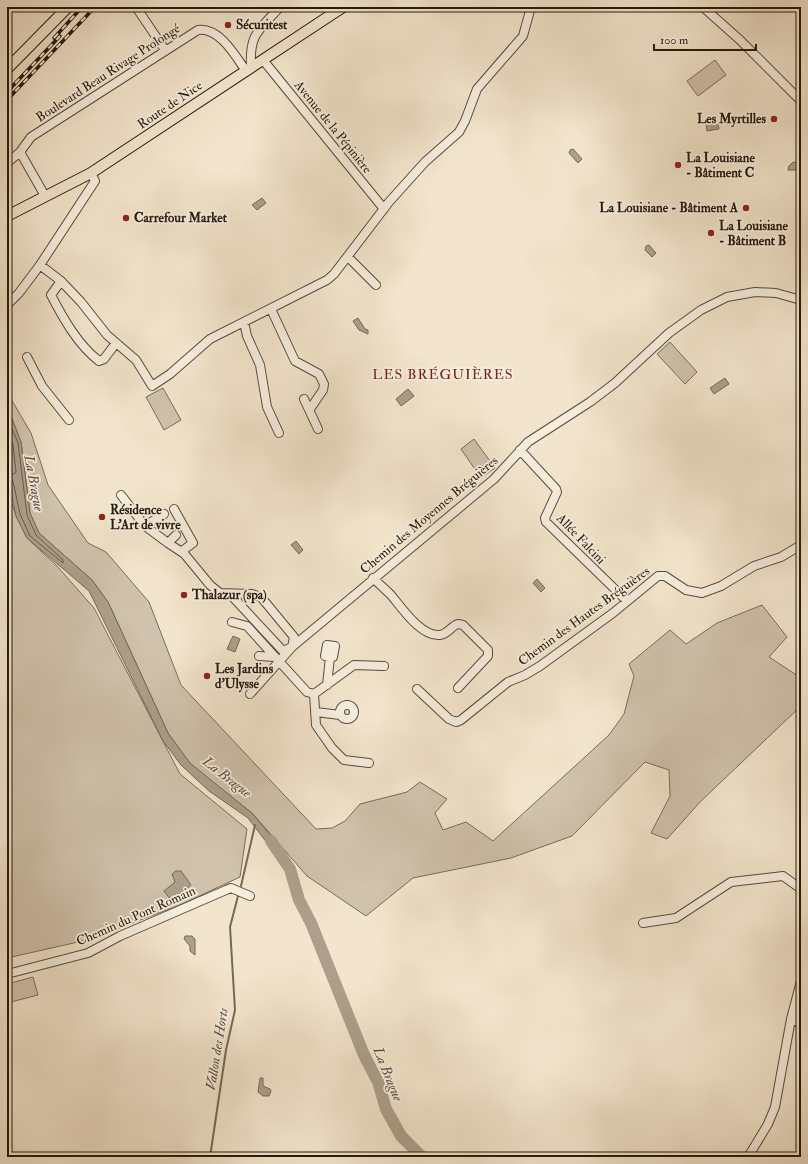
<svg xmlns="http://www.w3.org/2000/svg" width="808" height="1164" font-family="'IM FELL Double Pica',serif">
<rect width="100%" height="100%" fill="#f3e5cd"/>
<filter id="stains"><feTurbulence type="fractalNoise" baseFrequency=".005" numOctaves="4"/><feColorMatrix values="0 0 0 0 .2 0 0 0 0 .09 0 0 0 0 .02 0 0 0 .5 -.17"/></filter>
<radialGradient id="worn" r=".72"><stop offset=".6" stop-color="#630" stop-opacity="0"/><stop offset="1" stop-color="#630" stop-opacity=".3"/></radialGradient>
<!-- green -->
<path fill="#d0c2ac" stroke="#7a6d5c" d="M715,60L726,75L698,96L687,81Z
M670,342L697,372L685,384L657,354Z
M163,388L181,420L164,430L146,397Z
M7,392L31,433L48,485L88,543L106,552L149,602L181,685L316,829L332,828L345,821L360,804L407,792L420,782L447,799L435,813L443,830L466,822L493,841L609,735L624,714L634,676L629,664L670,630L686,644L717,623L762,605L787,637L769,657L801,678V706L700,802L667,839L651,833L670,796L669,770L645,762L572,836L511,858L413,878L366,916L307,876L253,814L190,764L168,733L108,602L92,580L39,533L30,513L21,442L7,406Z
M474,439L495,468L481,478L461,449Z
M7,489L16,516L27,538L57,566L94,608L180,774L247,829L240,877L180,905L87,940L7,958Z
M33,977L38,995L7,1003V984Z"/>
<!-- water -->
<path fill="#ad9f8b" stroke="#766958" d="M718,122L719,129L707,131L706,124Z
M573,149L582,159L578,163L569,153L570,150Z
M793,162L799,163L801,166V172L796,170H788L789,166Z
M262,198L266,203L257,210L252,205Z
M649,245L656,253L652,257L645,250L646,246Z
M358,318L365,329L368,330V334L359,330L353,321Z
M725,378L729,384L714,394L710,388Z
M408,389L414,396L401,406L396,399Z
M7,406L21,442L30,513L39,533L92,580L108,602L168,733L190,763L253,814L284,852L277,856L248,818L209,791L181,765L163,741L89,591L27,538L16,516L7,473Z
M296,541L303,550L299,554L291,545Z
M537,579L545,588L541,592L533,583Z
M233,636L240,639L235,652L227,649Z
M176,871H181L191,885L171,900L164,891L175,882L172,874Z
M185,936H192L195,939V955L190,951V946L184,939Z
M260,1078H263V1086L270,1089L271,1091L269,1096H263L258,1092Z"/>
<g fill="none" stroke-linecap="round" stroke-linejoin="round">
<!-- shore -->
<path stroke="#685c4c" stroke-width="1" d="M7,417L18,443L27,515L36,535L63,560V563L30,536L20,514L13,481L7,478
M7,430L13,444L16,472L14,474L7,472"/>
<!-- stream -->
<path stroke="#766958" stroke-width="2" d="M241,886L255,825
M210,1157L226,1050L235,1010L230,927L238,896"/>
<!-- river -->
<path stroke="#ad9f8b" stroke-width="12" d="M271,841L290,869L299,900L311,923L364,1055L378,1082L386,1109L401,1136L422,1157"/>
<defs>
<path id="minor" d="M136,7L165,50
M703,7L740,40L801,101
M263,60L384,209
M251,67C249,34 259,30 280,7
M20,152L45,196
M7,163L20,152L31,137L198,30C219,27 235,55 246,71
M348,257L376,285
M40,265L61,281L81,302L107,335L136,360L152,386L170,374L210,339L327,280L334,274L389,202L425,162L459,132L465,121L477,89L523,36L531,7
M61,281L51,295C63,318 78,345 99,361L104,359L116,343
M7,305L19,293L40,265L95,181L91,173
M271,309L295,361L319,374L324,384L323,390L310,409
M244,322L247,336L260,365L267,407L279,433
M27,357L42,386L69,420
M304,399L318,429
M520,450L556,489L557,492L545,518L546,522L627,601
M121,495L145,526
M174,509L193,543L182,551L210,585L220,593L252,594L261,597L294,637L292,647L283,651L230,594
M164,514L145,526L168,543
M176,535L168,543L183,553
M373,578C379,584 385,589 391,595C402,608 421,637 440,635C448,634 451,626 458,624L463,625L488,650V656L458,688
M232,622L247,626L307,692L314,694L354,665L384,666
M259,656L275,657
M327,685L330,657H333L335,646L327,645L325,656L330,657
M417,689L449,719L456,722L461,720L508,682L525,675L540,666L613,613L658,576H665L686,590L702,593L721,586L754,566L781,557L801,545
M250,694L292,647L494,479L528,442L590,402L615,383L669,333L701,310L727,297L755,292L776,293L801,300
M314,694L316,725L332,748L344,760L369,763
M340 712a7 7 0 1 1 14 0a7 7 0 1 1-14 0Z
M316,712L340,715
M643,923L676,918L731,882L783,876L801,889
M7,974L88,953L120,936L226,890L231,888L250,896
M791,1019L801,1023
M748,1157L768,1124L775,1107L791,1019L801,981"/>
<path id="major" d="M7,69L68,7
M7,216L91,173L343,7"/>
</defs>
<!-- minor casing -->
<use href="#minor" stroke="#584b3c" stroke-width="10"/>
<!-- major casing -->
<use href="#major" stroke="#24180c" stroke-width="12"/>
<!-- minor -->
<use href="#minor" stroke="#f7eede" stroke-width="8"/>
<!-- major -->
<use href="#major" stroke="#f3e5cd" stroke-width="10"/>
<defs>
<path id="rail" d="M54,38L82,7
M7,92L60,36
M7,100L95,7"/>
</defs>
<!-- rail casing -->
<use href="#rail" stroke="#24180c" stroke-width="3.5"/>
<!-- rail -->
<use href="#rail" stroke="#f7eede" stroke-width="2" stroke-dasharray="6" stroke-linecap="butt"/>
</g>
<!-- markers -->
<g fill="#8f2418" stroke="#f7eede" stroke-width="1.5">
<circle cx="228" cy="25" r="4"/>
<circle cx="774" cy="119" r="4"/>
<circle cx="678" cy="165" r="4"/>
<circle cx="746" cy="208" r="4"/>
<circle cx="126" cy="218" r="4"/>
<circle cx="711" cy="233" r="4"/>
<circle cx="102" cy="517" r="4"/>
<circle cx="184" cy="595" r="4"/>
<circle cx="207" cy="676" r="4"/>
</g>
<g text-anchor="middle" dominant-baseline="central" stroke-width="3.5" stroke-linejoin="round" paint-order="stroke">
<!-- poi labels -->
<g font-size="13" font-weight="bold" fill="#24180c" stroke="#f7eede" text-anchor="start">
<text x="236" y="25">Sécuritest</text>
<text x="766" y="119" text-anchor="end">Les Myrtilles</text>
<text x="686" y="158">La Louisiane<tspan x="686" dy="15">- Bâtiment C</tspan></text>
<text x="738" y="208" text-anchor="end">La Louisiane - Bâtiment A</text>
<text x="134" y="218">Carrefour Market</text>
<text x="719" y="226">La Louisiane<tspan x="719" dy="15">- Bâtiment B</tspan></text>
<text x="110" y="510">Résidence<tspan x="110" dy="15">L'Art de vivre</tspan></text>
<text x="192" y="595">Thalazur (spa)</text>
<text x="215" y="669">Les Jardins<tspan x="215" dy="15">d'Ulysse</tspan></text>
</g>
<!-- street labels -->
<g font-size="13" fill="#24180c" stroke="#f7eede">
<text transform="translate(108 73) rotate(-33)">Boulevard Beau Rivage Prolongé</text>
<text transform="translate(170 105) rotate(-34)">Route de Nice</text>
<text transform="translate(333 127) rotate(51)">Avenue de la Pépinière</text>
<text transform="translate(429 515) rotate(-40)">Chemin des Moyennes Bréguières</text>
<text transform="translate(581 539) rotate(46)">Allée Falcini</text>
<text transform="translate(584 616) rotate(-36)">Chemin des Hautes Bréguières</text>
<text transform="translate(136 916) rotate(-24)">Chemin du Pont Romain</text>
</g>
<!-- neighbourhood labels -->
<g font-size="14" letter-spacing="1" fill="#7a1f14" stroke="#f7eede">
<text x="443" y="374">LES BRÉGUIÈRES</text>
</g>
<!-- water labels -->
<g font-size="14" font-style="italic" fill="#5b4e3f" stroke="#f7eede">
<text transform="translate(34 483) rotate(79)">La Brague</text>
<text transform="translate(227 777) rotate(38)">La Brague</text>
<text transform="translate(217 1049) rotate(-81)">Vallon des Horts</text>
<text transform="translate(388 1074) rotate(68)">La Brague</text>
</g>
</g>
<!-- margin -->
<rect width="808" height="1164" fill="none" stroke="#f3e5cd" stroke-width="24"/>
<rect x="8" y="8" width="792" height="1148" fill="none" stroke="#24180c" stroke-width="2"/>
<rect x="12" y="12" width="784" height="1140" fill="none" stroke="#24180c"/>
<!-- scale -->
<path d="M654 44v6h102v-6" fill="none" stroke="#24180c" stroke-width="2"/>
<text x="660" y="44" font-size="12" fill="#24180c" stroke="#f7eede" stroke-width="3" paint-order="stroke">100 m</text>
<rect width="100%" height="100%" filter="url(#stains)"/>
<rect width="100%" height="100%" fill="url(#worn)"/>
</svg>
